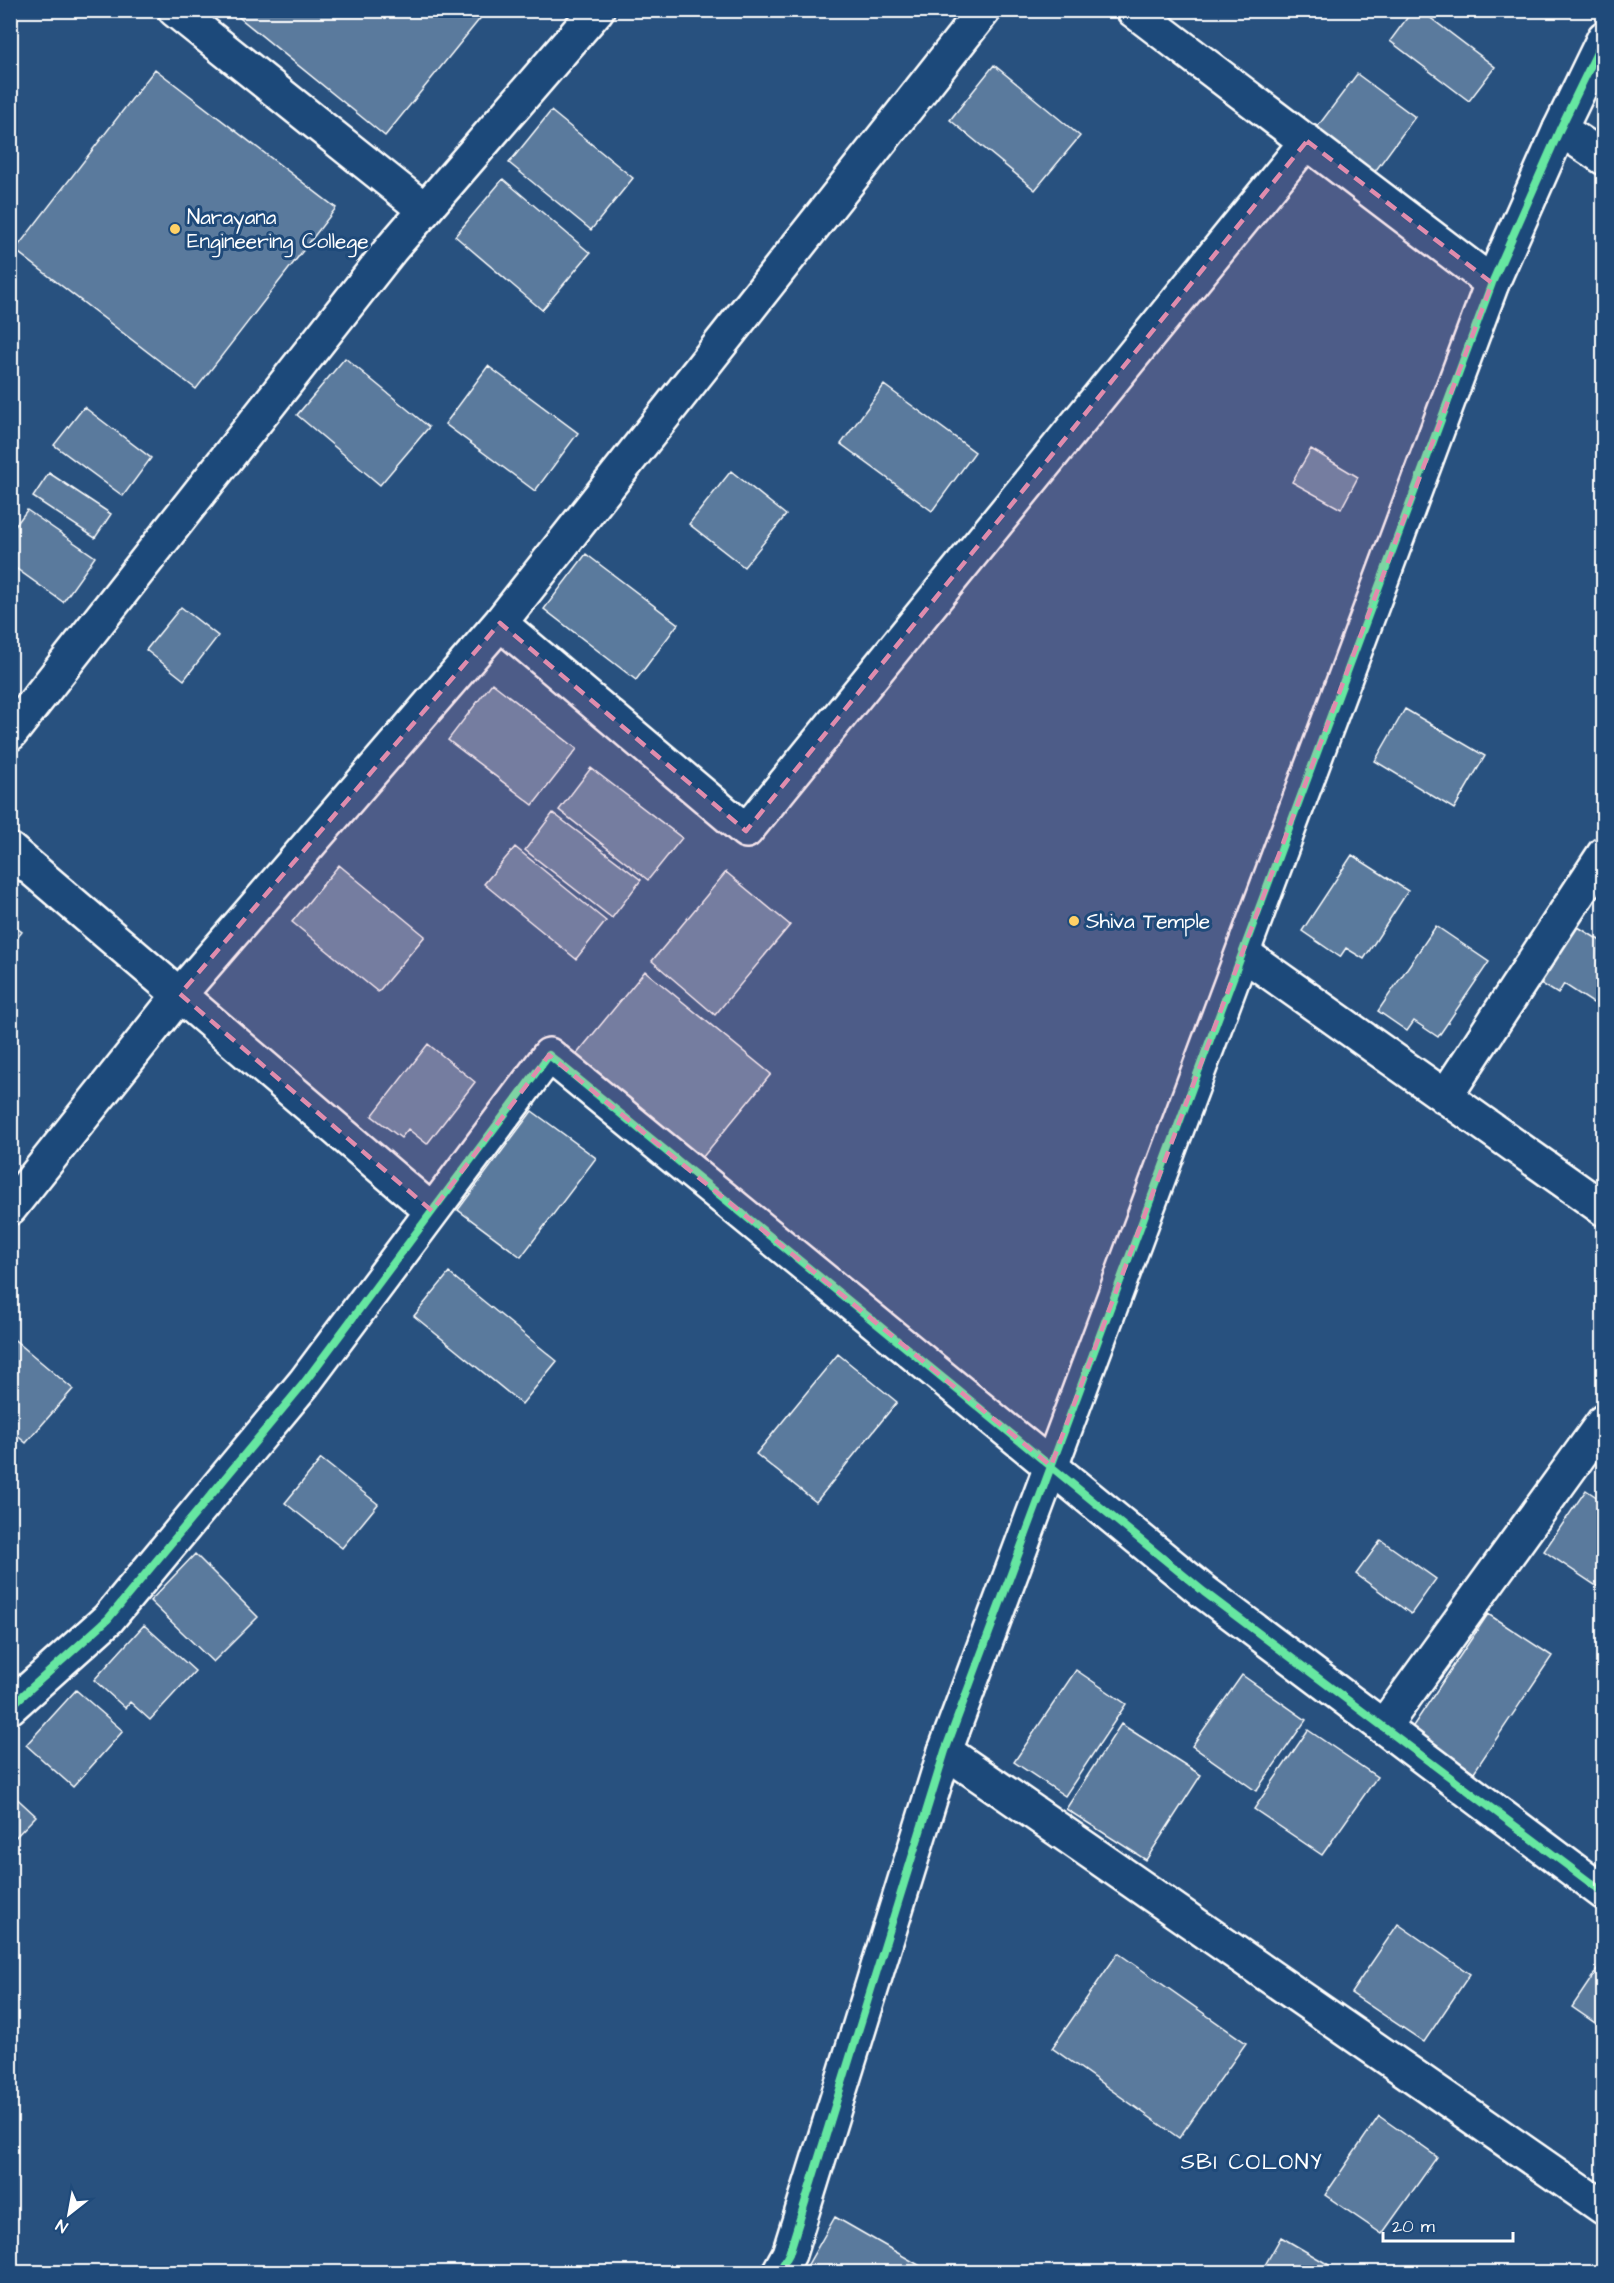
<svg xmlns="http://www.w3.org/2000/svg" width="1614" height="2283" font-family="'Architects Daughter',sans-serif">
<rect width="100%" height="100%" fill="#28517f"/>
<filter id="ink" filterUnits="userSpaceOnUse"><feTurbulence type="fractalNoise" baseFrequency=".0167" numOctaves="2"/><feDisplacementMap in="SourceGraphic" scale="12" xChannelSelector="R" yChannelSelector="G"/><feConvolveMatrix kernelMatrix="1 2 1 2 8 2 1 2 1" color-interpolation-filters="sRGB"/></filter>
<g filter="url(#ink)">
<!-- building -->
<path fill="#5a7a9d" stroke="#fff" stroke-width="1.5" d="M230,10H487L385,136Z
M1413,10H1420L1495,67L1469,101L1390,41Z
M994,65L1080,136L1035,190L950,120Z
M155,69L336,208L196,389L15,250Z
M1357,74L1415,117L1371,177L1312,134Z
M551,111L633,178L591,230L509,163Z
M503,179L590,253L542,310L455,236Z
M345,358L429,427L380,485L297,415Z
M488,366L578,433L535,491L445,424Z
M884,385L975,452L932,511L841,444Z
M84,407L151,458L123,496L54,445Z
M1311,449L1358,477L1341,509L1292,482Z
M731,471L786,515L744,567L689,524Z
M49,473L111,514L95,538L33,497Z
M27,510L95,557L63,602L10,564V533Z
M586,554L678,624L636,680L544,609Z
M181,607L218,636L184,680L146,650Z
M492,683L577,749L533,805L448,740Z
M1405,709L1485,756L1454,809L1375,761Z
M591,768L682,838L648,880L559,810Z
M553,813L641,880L612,918L525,850Z
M515,847L606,921L576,959L484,884Z
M1352,855L1408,891L1364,959L1346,948L1340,957L1302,931Z
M339,865L425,936L378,992L292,922Z
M726,872L790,925L715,1015L652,961Z
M1570,922L1604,943V996L1600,993L1593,1003L1564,984L1558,994L1534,979Z
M10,923L22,932L10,947Z
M1436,926L1489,962L1438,1037L1414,1021L1407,1031L1378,1011Z
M645,971L771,1074L702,1158L576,1055Z
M428,1044L475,1082L427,1144L408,1129L401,1138L372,1116Z
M532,1111L596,1158L521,1257L458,1210Z
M449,1273L557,1361L522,1404L414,1316Z
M10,1336L73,1389L26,1443L10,1430Z
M838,1354L897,1402L816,1502L756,1454Z
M321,1459L378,1504L342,1548L285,1503Z
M1586,1490L1604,1502V1591L1544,1551Z
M1381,1540L1436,1579L1411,1614L1356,1574Z
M195,1554L258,1617L213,1662L150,1601Z
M1488,1614L1552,1656L1474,1772L1411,1729Z
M144,1625L195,1671L150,1720L130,1702L125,1708L94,1680Z
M1076,1670L1126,1704L1065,1796L1014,1762Z
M1242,1675L1306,1720L1256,1791L1192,1746Z
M76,1690L123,1731L73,1787L26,1745Z
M1121,1724L1201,1775L1146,1860L1066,1809Z
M1308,1730L1377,1777L1322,1855L1254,1809Z
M10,1792L36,1816L10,1843Z
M1398,1924L1470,1974L1424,2042L1351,1993Z
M1118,1953L1246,2043L1179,2138L1052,2048Z
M1603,1961H1604V2029L1572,2007Z
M1379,2116L1437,2157L1382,2234L1325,2195Z
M835,2217L931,2272H814L806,2268Z
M1281,2237L1341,2272H1261Z"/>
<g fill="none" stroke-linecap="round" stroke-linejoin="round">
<defs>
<path id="minor" d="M175,10L425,210
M1133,10L1492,283
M1560,129L1604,158
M500,623L746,831L1307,141
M10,734L391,249L597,10
M10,850L432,1211
M1244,954L1604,1209
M1445,1097L1604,854
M10,1208L180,994L500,623L984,10
M10,1707L108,1619L304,1383L549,1055L1204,1592L1604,1893
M1383,1727L1604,1421
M945,1751L1604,2208"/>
<path id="tertiary" d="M779,2272L789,2254L945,1751L1492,283L1560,129L1604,38"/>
</defs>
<!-- minor casing -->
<use href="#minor" stroke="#fff" stroke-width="38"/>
<!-- tertiary casing -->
<use href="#tertiary" stroke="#fff" stroke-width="38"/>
<!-- minor -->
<use href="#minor" stroke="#1f4a7a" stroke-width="33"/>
<!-- tertiary -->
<use href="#tertiary" stroke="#1f4a7a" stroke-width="33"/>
<defs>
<path id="cycleway" d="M10,1707L108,1619L304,1383L549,1055L1204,1592L1604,1893
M779,2272L789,2254L945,1751L1492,283L1560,129L1604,38"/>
</defs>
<!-- cycleway casing -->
<use href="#cycleway" stroke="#1f4a7a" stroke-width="11"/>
<!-- cycleway -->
<use href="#cycleway" stroke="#66e7a1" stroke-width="8"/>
</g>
</g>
<!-- marked area -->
<path fill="#e08cad" fill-opacity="0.2" stroke="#e08cad" stroke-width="4.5" stroke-dasharray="12 8" stroke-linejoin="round" d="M1307,141L1492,283L1051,1466L549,1055L432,1211L180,994L500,623L746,831Z"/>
<!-- markers -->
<g fill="#ffd166" stroke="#1f4a7a" stroke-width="2">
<circle cx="175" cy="229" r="6"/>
<circle cx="1074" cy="921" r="6"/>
</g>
<g text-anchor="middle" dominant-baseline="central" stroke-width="6" stroke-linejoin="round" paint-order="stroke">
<!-- poi labels -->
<g font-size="21" fill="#fff" stroke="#1f4a7a" text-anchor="start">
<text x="187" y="217">Narayana<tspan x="187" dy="24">Engineering College</tspan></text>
<text x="1086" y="921">Shiva Temple</text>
</g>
<!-- neighbourhood labels -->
<g font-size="22" letter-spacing="1.5" fill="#fff" stroke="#1f4a7a">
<text x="1252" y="2162">SBI COLONY</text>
</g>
</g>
<!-- margin -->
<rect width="1614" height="2283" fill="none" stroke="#1f4a7a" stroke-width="36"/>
<rect x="18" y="18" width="1578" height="2247" fill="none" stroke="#fff" stroke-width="2" filter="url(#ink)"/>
<!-- north arrow -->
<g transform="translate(69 2214) rotate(211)" stroke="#1f4a7a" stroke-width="4.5" paint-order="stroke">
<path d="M0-4.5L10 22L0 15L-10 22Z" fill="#ffffff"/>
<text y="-9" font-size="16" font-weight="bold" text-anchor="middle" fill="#ffffff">N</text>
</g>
<!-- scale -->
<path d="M1383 2232v9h130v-9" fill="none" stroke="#ffffff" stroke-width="3"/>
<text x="1392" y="2232" font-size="18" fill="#ffffff" stroke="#1f4a7a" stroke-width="4.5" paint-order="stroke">20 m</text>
</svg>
